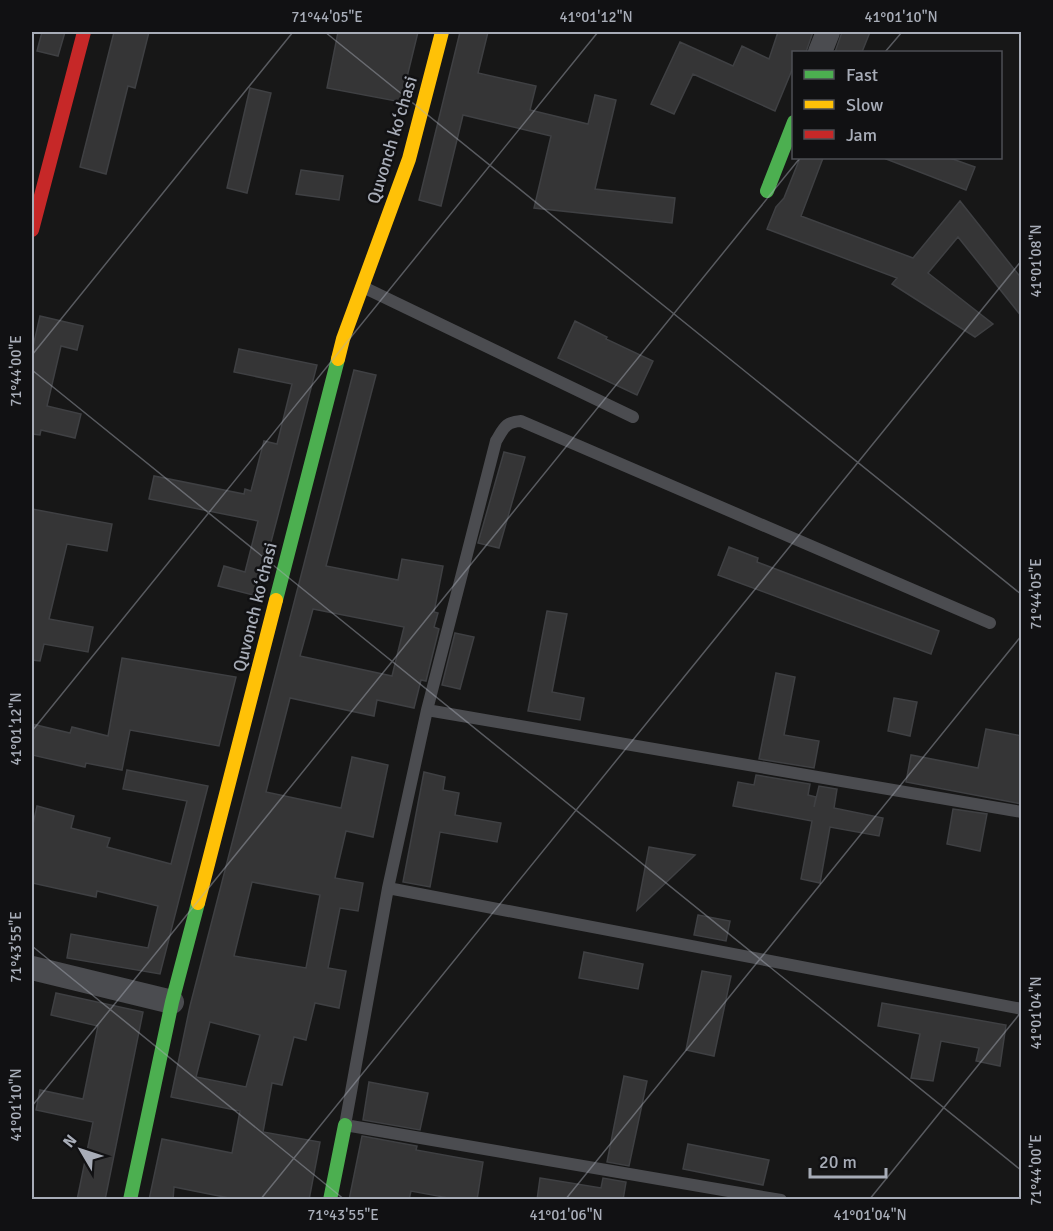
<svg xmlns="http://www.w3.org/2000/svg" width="1053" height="1231" font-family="Signika,sans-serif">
<rect width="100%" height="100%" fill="#171717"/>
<!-- building -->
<path fill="#353536" stroke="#3f4043" stroke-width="1.5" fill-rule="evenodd" d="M42,32H65L58,56L37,51Z
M114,32H149L135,88L128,86L106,174L80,167Z
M338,32H418L401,102L327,88Z
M460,32H488L478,73L536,86L530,110L588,124L595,95L616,100L595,189L675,198L672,223L534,208L551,136L463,115L441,206L419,200Z
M778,32H813L806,52H794V65L775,111L693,74L674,114L651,104L680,42L733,66L742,46L769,59Z
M842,32H870L862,52H835Z
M250,88L271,93L247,193L227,188Z
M800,158H823L801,216L913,258L960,201L1022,279V317L958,237L928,273L993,324L975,337L892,284L897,278L767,229L776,207L784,198Z
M887,158H950L975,167L966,190L886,159Z
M301,170L343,176L339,200L296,194Z
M40,316L83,326L77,350L61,346L47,406L81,414L75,438L41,430L40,435L32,434V351Z
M575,321L607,337L606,339L653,361L637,395L558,358Z
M239,349L317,365L257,596L218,586L224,566L245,572L258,521L149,499L154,476L244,494L245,489L251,491L264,441L277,444L292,384L234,372Z
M354,370L376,375L326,566L398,580L402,559L443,566L434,612L438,613L434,627L439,629L426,681L421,680L414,708L377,700L374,716L290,698L266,792L341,808L352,757L388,765L373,837L346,831L335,878L363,883L358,911L340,908L328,968L346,971L339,1008L315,1003L306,1040L294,1037L282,1085L272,1083L263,1132L320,1142L309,1200H239L174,1187L173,1200H149L162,1139L232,1153L240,1111L171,1097L190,1006ZM313,609L404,627L392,676L300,656ZM252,882L320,895L306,968L234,956ZM210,1022L260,1035L246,1087L196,1077Z
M504,452L525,457L499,548L478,543Z
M32,509L112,524L107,551L67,544L49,619L93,627L88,652L44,644L40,661L32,660Z
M729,547L758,558L757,562L939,631L931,654L718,575Z
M547,611L567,614L552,692L584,698L580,720L528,711Z
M455,633L474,637L460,689L442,685Z
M122,658L236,677L219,746L130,730L122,770L86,763L85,767L32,755V724L70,733L72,727L108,736Z
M776,673L795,677L784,735L819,741L814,768L759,759Z
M894,698L917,702L910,736L888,731Z
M986,729L1022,736V804L906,782L911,755L978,768Z
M127,770L208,786L160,974L67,958L71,934L148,948L158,906L97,891L96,897L32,883V829L37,806L74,816L71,828L110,838L107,847L171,864L187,801L123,789Z
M424,772L445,777L443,790L459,793L455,815L501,823L497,842L440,832L430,887L403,882Z
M756,775L810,784L808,795L816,797L814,807L819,786L837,789L834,808L883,818L879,836L830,827L820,883L801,879L812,821L733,806L738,782L754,785Z
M953,809L987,814L980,851L947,844Z
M649,847L695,855L637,910Z
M698,915L730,921L726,941L694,935Z
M584,952L643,964L638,989L579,978Z
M702,971L731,976L714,1056L686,1050Z
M56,993L143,1012L105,1200H77L93,1122L36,1110L40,1090L83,1099L98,1026L51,1015Z
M882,1003L1006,1025L1000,1066L976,1061L979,1048L941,1041L933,1081L911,1078L920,1034L878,1026Z
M624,1076L647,1081L629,1166L607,1162Z
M369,1082L428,1093L420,1130L363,1120Z
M362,1136L417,1146L416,1150L483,1162L477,1200H449V1198L411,1191L409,1200H349Z
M688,1144L769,1160L763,1185L683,1169Z
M540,1178L601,1188L603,1178L626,1182L623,1200H537Z"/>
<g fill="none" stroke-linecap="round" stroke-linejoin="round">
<!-- lane -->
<path stroke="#4b4c50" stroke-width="12" d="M363,287L633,417
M427,710L1022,812
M388,888L1022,1009
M781,1200L345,1125L388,888L427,710L496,441C504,428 505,422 521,421L990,623"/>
<!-- street -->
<path stroke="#4b4c50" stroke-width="24" d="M820,52L828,32
M32,968L172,1002"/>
<!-- fast -->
<path stroke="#4caf50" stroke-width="14" d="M767,191L794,122
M276,600L338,359
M130,1200L172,1002L198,903
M330,1200L345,1125"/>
<!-- slow -->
<path stroke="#ffc107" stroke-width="14" d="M338,359L343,339L409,159L442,32
M198,903L276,600"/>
<!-- jam -->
<path stroke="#c62828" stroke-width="14" d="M32,230L84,32"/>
</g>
<!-- ticks -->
<path fill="none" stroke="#a8adb8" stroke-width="1.5" stroke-opacity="0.45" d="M325,32L1022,595M885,52L902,32M32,355L293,32M32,370L1022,1171M32,731L598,32M32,946L345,1200M32,1106L800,158M260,1200L1022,260M565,1200L1022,635M869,1200L1022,1011"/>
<g text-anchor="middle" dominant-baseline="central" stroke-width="5" stroke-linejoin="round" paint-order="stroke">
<!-- street labels -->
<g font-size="18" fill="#a8adb8" stroke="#111113">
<text transform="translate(392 140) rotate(-73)">Quvonch koʻchasi</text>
<text transform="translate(255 607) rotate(-76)">Quvonch koʻchasi</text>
</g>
</g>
<!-- border -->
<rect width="1053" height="1231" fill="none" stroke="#111113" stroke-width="66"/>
<!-- legend -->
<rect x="792" y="51" width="210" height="108" fill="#111113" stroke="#4d4f55" stroke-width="1.5"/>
<rect x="804" y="70" width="30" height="9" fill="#4caf50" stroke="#4d4f55" stroke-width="1.5"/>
<text x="846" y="81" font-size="18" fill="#a8adb8">Fast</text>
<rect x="804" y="100" width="30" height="9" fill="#ffc107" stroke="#4d4f55" stroke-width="1.5"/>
<text x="846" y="111" font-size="18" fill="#a8adb8">Slow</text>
<rect x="804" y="130" width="30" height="9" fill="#c62828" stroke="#4d4f55" stroke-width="1.5"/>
<text x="846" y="141" font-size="18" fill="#a8adb8">Jam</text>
<!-- north arrow -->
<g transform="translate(81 1150) rotate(309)" stroke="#111113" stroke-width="4.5" paint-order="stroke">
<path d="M0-4.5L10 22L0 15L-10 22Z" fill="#a8adb8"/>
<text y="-9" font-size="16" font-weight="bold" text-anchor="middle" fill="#a8adb8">N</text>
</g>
<!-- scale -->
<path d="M810 1168v9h76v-9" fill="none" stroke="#a8adb8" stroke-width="3"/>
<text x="819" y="1168" font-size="18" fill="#a8adb8" stroke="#111113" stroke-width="4.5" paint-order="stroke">20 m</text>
<rect x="33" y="33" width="987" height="1165" fill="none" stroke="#a8adb8" stroke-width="2"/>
<g font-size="15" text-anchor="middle" fill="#a8adb8">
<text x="327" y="22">71°44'05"E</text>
<text x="596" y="22">41°01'12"N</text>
<text x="901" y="22">41°01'10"N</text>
<text transform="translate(1036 261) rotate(-90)" y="5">41°01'08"N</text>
<text transform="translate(16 371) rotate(-90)" y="5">71°44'00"E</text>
<text transform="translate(1036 594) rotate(-90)" y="5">71°44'05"E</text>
<text transform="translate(16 729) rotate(-90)" y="5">41°01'12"N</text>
<text transform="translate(16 947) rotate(-90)" y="5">71°43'55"E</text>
<text transform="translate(1036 1013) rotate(-90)" y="5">41°01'04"N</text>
<text transform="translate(16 1105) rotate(-90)" y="5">41°01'10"N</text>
<text transform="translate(1036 1170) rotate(-90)" y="5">71°44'00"E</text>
<text x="343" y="1220">71°43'55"E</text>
<text x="566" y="1220">41°01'06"N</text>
<text x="870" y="1220">41°01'04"N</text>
</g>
</svg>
